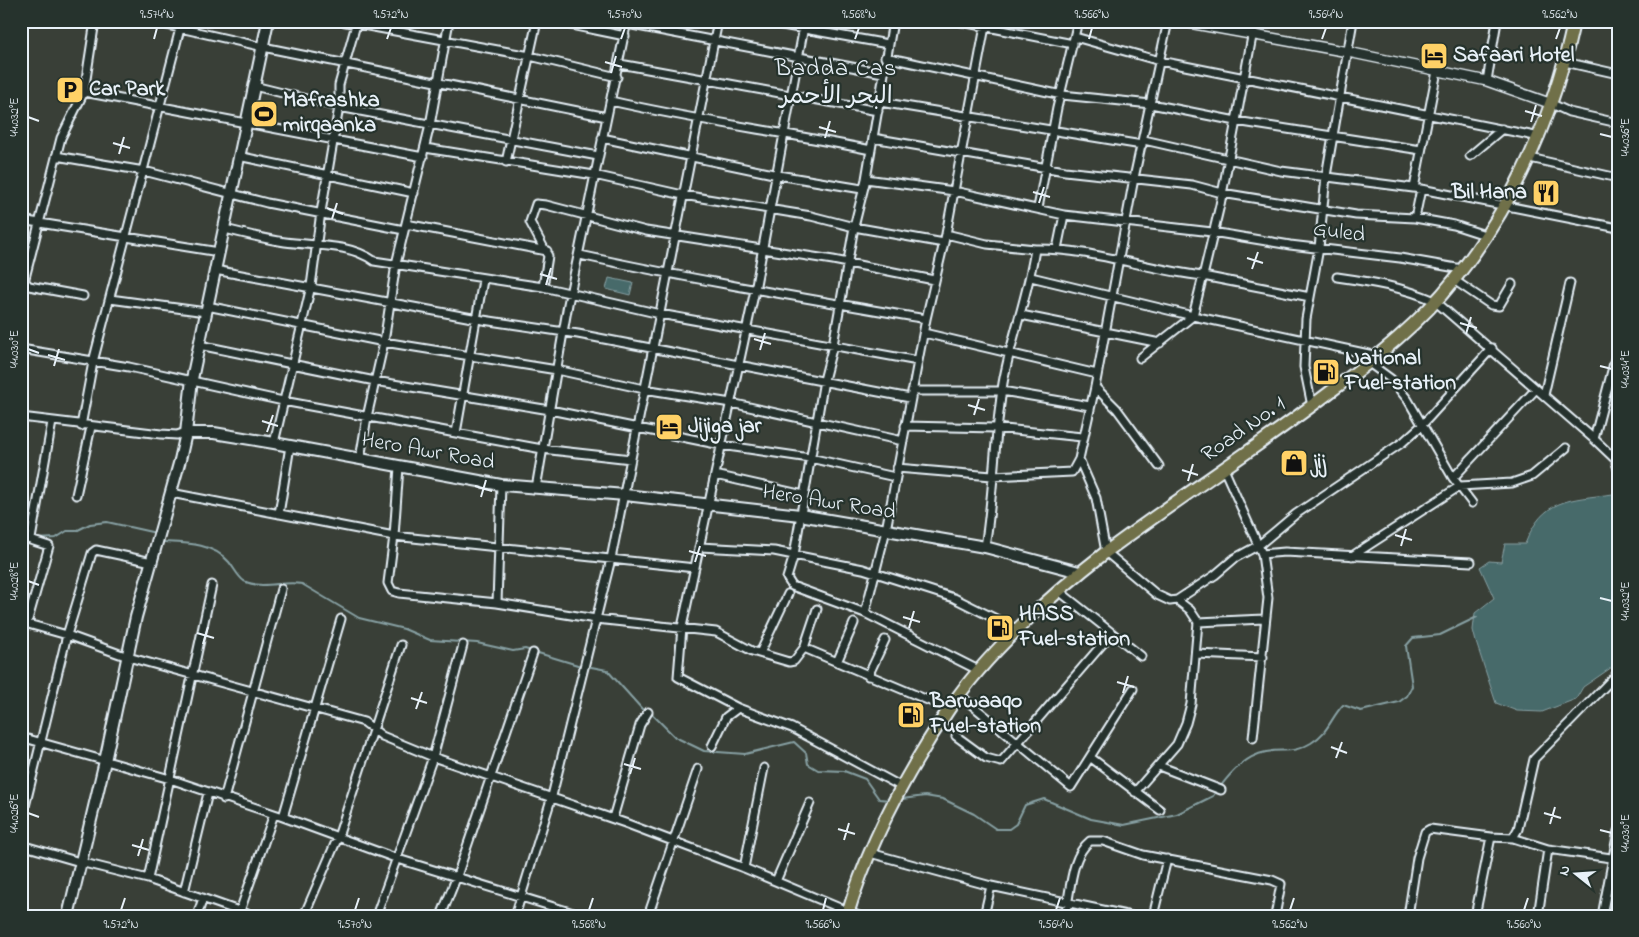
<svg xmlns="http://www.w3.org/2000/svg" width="1639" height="937" font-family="'Indie Flower','Playpen Sans Arabic',sans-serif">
<rect width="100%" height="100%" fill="#393f37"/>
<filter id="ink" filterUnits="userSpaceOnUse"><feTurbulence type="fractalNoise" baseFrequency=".02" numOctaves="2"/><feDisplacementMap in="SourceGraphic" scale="10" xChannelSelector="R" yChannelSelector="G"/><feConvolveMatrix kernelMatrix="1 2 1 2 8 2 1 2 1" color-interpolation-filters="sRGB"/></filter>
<g filter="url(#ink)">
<!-- water -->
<path fill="#466a6b" stroke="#87a0a3" d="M609,278L633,283L630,295L606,289Z
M1613,494L1618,501V663L1583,687L1576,699L1542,712L1517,711L1496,703L1476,642L1473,630L1475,613L1494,598L1480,567L1489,561L1501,562L1505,544H1525C1543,498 1568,500 1613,494Z"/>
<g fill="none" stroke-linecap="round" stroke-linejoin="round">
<!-- stream -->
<path stroke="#87a0a3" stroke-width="2" d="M36,539L56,538L67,531H76L90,524L107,522L156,533
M162,540L164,542C187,543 213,543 229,562C234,568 238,577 244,581C261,590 284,580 302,584L359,618L404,629L430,640L477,643L513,651L525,649L581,666
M21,551L29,542
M586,666L607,670L642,709L646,710
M650,712L675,737L704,751L745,754L794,742L806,753L808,764L818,770L844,771L865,779L879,799L890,800
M1220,787C1232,771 1246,756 1266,752C1285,748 1290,755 1311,743C1329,732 1330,719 1343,705L1361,711L1399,702L1407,696L1412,686L1406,646L1413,638L1440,635L1477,617
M902,799L925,796L943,799L974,814L996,829H1009L1016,824L1025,805L1044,799L1091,819L1124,825L1177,814L1213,796L1217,790"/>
<defs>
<path id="minor" d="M149,21L263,47L607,117
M341,21L530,56L617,77
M552,21L625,36
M760,21L888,44
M893,21L866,179L854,227L833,345L824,380L794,555L787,578L792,586L865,613L980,671
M957,21L1073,44
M627,24L883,73
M1075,37L1160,61L1540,137
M885,57L1062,95L1151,104L1236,121L1421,150
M1565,62L1618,74
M620,64L878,111
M1487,81L1497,21
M254,86L339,107L598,156
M84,92L423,157
M611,101C697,121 784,132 871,150
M880,102L1142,145
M1552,104L1569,112L1618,123
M602,138L778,175L862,189
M873,138L1065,171L1192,185L1222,193L1356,215L1415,218L1454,225L1485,235
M1144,140L1281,171L1421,189L1618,228
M425,148L594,175L683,195L811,216L854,227L944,243
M56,156L144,171L267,203L404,230
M238,156L414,193
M1470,156L1502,129
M1530,158L1618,178
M506,162L537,21
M866,179L954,191L1064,215L1212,232L1290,245L1400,258L1462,269
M1414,188L1437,71
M1038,208L1057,108L1078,21
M1415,218L1421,189
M21,220L219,252
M406,224L547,251
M225,229C245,234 265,239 285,242C314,246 349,243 374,261L543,287L660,314L918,361
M946,234L987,244L1035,249C1028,296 1011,338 1003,383C994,438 994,493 985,547
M1035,249C1091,248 1147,270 1203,276L1220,205L1255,21
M1057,249L1064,215
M580,255C694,280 810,299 926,319
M215,270L483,320L578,334L910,398
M1031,277L1193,316L1378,356
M1337,277C1372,282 1403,287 1435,301L1594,439L1615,459L1618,469
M1454,280L1491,305L1499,306L1512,284
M543,287L548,256L530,222L536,204L546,205L646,231L833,260L934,280
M83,296L29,286L25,282V278L61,138L84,92L95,21
M110,299L206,312
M21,301L23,295
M207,306L384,342L557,370L644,389L731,403L903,441
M1021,315L1160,343
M924,333L1097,374
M199,345L375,381L550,410L721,445L810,458L895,477
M21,349L129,367L283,401L456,433L542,449L631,459
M1140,358L1193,316L1203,276L1310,297
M1369,363L1391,379L1408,400L1453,478L1472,503
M1095,387L1117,409L1159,466
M912,391H1002L1090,406
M1544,395L1570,283
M1312,406L1304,367L1306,319L1319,248L1326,176L1353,21
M21,417L161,434L177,435L186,432
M81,426L93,362L182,21
M905,426L996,428L1082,437
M456,433L483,280
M1594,439L1618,348
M274,443L311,286L321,212L339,107V85L357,21
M360,459L367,417L384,342L396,264L430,125L449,21
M1079,459L1096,498L1106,552L1157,595L1170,601L1177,600L1215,575L1235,558L1259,545L1296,514L1403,442L1423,424L1492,348
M399,467L394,536L388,583L392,591L399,593L497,603L596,619L716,632L752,651L789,662L794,661L804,648L817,609
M897,468L992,476L1072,472L1079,459L1095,387L1134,178L1168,21
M1224,469L1262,554L1268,598L1253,738
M715,475L804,495
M1453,478L1536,389
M536,488L568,304L627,21
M171,493L394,536L695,568
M76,495L91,427
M279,514L290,446
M21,537L49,546L27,623
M31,539L52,422
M700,547L774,551L863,569L954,598L1018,630
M1262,554L1285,552L1471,562
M1352,556L1460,486L1512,483L1532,476L1566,448
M1059,591L1141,656
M497,603L501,485
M865,613L886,530L926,319L946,234L986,21
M21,622L67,635L128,657L364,722L382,736L433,757L625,823L744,868L859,916
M1198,622L1264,619
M804,648L949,709
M760,653L788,594
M1196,654L1263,657
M837,662L854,623
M868,676L885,640
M960,695L1071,787L1133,689
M738,708L678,677L682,627L755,290L805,21
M956,736L986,758L1001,762L1112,633
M21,737L170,779L283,817L398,859L583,916
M712,746L726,717L738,708L792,728L902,787
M1090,757L1160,810
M1159,766L1221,790
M1135,792L1177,744L1186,723L1191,704L1198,622L1190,610L1177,600
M224,799L281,589
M283,817L341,619
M613,818L640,725L648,712
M21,823L67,635L92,553L96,550L152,562
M1513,838L1548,849L1618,859
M21,845L80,862L148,879L253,916
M870,853L991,886L1131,916
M744,868L764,768
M148,879L212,585
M776,881L810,803
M184,892L208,793
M240,911L274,814
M197,916L203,898
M304,916L338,837L401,645
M376,916L433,757L463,645
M441,916L457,876L533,653
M515,916L552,796L611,559L718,21
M648,916L698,769
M984,916L991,886
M1065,916C1071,892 1070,857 1090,841H1103L1143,855L1272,880L1281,884L1275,916
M1153,916L1167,859
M1408,916L1417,858L1425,832L1430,829L1491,837L1513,838L1518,829L1534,759L1618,673
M1475,916L1491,837
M1538,916L1548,849
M1602,916L1618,831"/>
<path id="tertiary" d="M1178,21L1348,52L1487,81L1552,104"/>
<path id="secondary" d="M186,433H214L274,443L501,485L625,495L800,515L985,547L1079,572
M68,916L105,761L136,617L180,460L186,433L192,379L268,21"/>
<path id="trunk" d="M847,916C869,842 906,773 949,709C986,654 1053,593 1106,552C1181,496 1260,446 1334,389C1377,357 1421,322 1454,280C1516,203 1553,117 1574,21"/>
</defs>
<!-- minor casing -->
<use href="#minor" stroke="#e8f1f8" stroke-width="11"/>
<!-- tertiary casing -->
<use href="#tertiary" stroke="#e8f1f8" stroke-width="12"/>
<!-- secondary casing -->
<use href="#secondary" stroke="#e8f1f8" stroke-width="14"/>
<!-- trunk casing -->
<use href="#trunk" stroke="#e8f1f8" stroke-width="15"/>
<!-- minor -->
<use href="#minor" stroke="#26332d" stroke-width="7"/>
<!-- tertiary -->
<use href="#tertiary" stroke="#26332d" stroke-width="9"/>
<!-- secondary -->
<use href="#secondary" stroke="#26332d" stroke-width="10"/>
<!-- trunk -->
<use href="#trunk" stroke="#70704a" stroke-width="11"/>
</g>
</g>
<!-- ticks -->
<path fill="none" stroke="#e8f1f8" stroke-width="2" d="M154,39L157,28M387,39L391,28M621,39L625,28M855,39L859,28M1089,39L1092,28M1322,39L1326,28M1556,39L1560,28M605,62L622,67M611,73L616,56M1525,111L1542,116M28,117L39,121M1531,122L1536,105M819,127L836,132M1600,134L1612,137M825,138L830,121M113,143L130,148M119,154L124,137M1033,192L1050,197M1039,203L1044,187M327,208L343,214M332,219L337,203M1247,258L1263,263M1252,269L1258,252M540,274L557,279M546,285L551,268M1460,323L1477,328M1466,334L1471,317M754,339L771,344M28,349L39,353M760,350L765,333M48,355L65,360M54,366L59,349M1600,366L1612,369M968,405L985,410M974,415L979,399M262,421L278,426M267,432L273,415M1182,470L1198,475M1188,481L1193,464M475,486L492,491M481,497L486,480M1395,535L1412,540M1401,546L1406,529M689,551L706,556M695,562L700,546M28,581L39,585M1600,598L1612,601M903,617L920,622M909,628L914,611M197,633L214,638M203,644L208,627M1117,682L1134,687M1123,693L1128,676M411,698L427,703M416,709L422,692M1331,747L1347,753M1336,758L1342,742M624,764L641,769M630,774L635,758M28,813L39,817M1544,813L1561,818M1550,824L1555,807M838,829L855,834M1600,830L1612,833M844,840L849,823M132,845L149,850M138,856L143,839M121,910L125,898M355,910L359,898M589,910L593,898M823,910L826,898M1056,910L1060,898M1290,910L1294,898M1524,910L1528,898"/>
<!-- icons -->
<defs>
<symbol id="hotel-square" viewBox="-11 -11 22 22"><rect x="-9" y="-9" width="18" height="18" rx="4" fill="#ffd166" stroke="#26332d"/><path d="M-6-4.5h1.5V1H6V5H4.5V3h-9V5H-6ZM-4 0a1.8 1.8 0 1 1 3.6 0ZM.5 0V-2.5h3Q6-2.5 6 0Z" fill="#111"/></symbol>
<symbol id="parking-square" viewBox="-11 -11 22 22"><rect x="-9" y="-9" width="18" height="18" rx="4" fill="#ffd166" stroke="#26332d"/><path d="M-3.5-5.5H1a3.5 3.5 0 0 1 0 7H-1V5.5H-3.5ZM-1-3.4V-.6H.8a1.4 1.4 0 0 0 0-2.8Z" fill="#111"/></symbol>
<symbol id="stadium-square" viewBox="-11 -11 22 22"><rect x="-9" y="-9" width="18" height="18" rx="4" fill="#ffd166" stroke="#26332d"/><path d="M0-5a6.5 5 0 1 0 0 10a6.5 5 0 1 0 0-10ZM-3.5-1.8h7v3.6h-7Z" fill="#111"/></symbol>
<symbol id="restaurant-square" viewBox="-11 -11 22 22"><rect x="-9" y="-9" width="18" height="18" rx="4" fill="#ffd166" stroke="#26332d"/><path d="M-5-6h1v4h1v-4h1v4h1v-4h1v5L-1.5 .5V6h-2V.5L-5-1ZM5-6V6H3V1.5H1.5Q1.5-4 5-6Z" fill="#111"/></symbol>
<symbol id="fuel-square" viewBox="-11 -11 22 22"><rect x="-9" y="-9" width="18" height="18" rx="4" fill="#ffd166" stroke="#26332d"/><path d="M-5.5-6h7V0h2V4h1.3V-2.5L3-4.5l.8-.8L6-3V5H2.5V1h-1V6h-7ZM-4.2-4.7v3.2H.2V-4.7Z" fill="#111"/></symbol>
<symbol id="shop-square" viewBox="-11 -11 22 22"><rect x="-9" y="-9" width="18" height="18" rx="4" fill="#ffd166" stroke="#26332d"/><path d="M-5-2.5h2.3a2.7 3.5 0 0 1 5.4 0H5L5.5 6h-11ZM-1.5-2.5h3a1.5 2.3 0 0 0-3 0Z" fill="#111"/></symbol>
</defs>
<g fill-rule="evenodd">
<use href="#hotel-square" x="1418" y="40" width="32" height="32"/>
<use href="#parking-square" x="54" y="74" width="32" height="32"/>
<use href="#stadium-square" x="248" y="98" width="32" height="32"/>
<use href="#restaurant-square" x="1530" y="177" width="32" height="32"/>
<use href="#fuel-square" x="1310" y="356" width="32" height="32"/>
<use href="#hotel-square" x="653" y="411" width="32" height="32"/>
<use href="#shop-square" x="1278" y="447" width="32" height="32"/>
<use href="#fuel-square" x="984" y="612" width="32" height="32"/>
<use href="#fuel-square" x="895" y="699" width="32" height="32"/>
</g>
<g text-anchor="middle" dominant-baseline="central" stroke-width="4.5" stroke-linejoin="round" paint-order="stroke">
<!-- poi labels -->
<g font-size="22" font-weight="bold" fill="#e8f1f8" stroke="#26332d" text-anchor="start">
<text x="1453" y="56">Safaari Hotel</text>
<text x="89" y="90">Car Park</text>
<text x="283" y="101">Mafrashka<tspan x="283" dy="25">mirqaanka</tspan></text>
<text x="1527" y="193" text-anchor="end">Bil Hana</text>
<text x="1345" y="359">National<tspan x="1345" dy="25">Fuel-station</tspan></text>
<text x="688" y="427">Jijiga jar</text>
<text x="1313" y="463">jij</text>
<text x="1019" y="615">HASS<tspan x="1019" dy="25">Fuel-station</tspan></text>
<text x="930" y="702">Barwaaqo<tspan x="930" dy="25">Fuel-station</tspan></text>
</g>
<!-- street labels -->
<g font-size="22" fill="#e8f1f8" stroke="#26332d">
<text transform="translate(1339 233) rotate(7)">Guled</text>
<text transform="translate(1244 430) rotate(-35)">Road No. 1</text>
<text transform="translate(428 452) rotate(10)">Hero Awr Road</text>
<text transform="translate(829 503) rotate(9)">Hero Awr Road</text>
</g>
<!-- neighbourhood labels -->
<g font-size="24" letter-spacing="1" fill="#e8f1f8" stroke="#26332d">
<text x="836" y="69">Badda Cas<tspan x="836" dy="28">البحر الأحمر</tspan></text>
</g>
</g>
<!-- margin -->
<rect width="1639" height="937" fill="none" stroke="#26332d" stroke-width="55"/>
<!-- north arrow -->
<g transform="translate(1576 874) rotate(287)" stroke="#26332d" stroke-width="4" paint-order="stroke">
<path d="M0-4L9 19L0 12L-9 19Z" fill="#e8f1f8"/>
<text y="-8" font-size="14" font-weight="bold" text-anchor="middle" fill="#e8f1f8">N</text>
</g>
<rect x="28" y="28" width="1584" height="882" fill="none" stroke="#e8f1f8" stroke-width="2"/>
<g font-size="12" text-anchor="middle" fill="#e8f1f8">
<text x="157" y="18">9.574°N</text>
<text x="391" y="18">9.572°N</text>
<text x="625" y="18">9.570°N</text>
<text x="859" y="18">9.568°N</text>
<text x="1092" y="18">9.566°N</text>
<text x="1326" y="18">9.564°N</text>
<text x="1560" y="18">9.562°N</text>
<text transform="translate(14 117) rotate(-90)" y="4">44.032°E</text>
<text transform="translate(1625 137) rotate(-90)" y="4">44.036°E</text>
<text transform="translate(14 349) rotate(-90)" y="4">44.030°E</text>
<text transform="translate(1625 369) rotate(-90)" y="4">44.034°E</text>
<text transform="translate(14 581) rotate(-90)" y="4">44.028°E</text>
<text transform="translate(1625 601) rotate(-90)" y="4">44.032°E</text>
<text transform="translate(14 813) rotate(-90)" y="4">44.026°E</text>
<text transform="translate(1625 833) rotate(-90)" y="4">44.030°E</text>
<text x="121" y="928">9.572°N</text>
<text x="355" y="928">9.570°N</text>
<text x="589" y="928">9.568°N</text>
<text x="823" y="928">9.566°N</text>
<text x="1056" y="928">9.564°N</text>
<text x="1290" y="928">9.562°N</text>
<text x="1524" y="928">9.560°N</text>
</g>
</svg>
